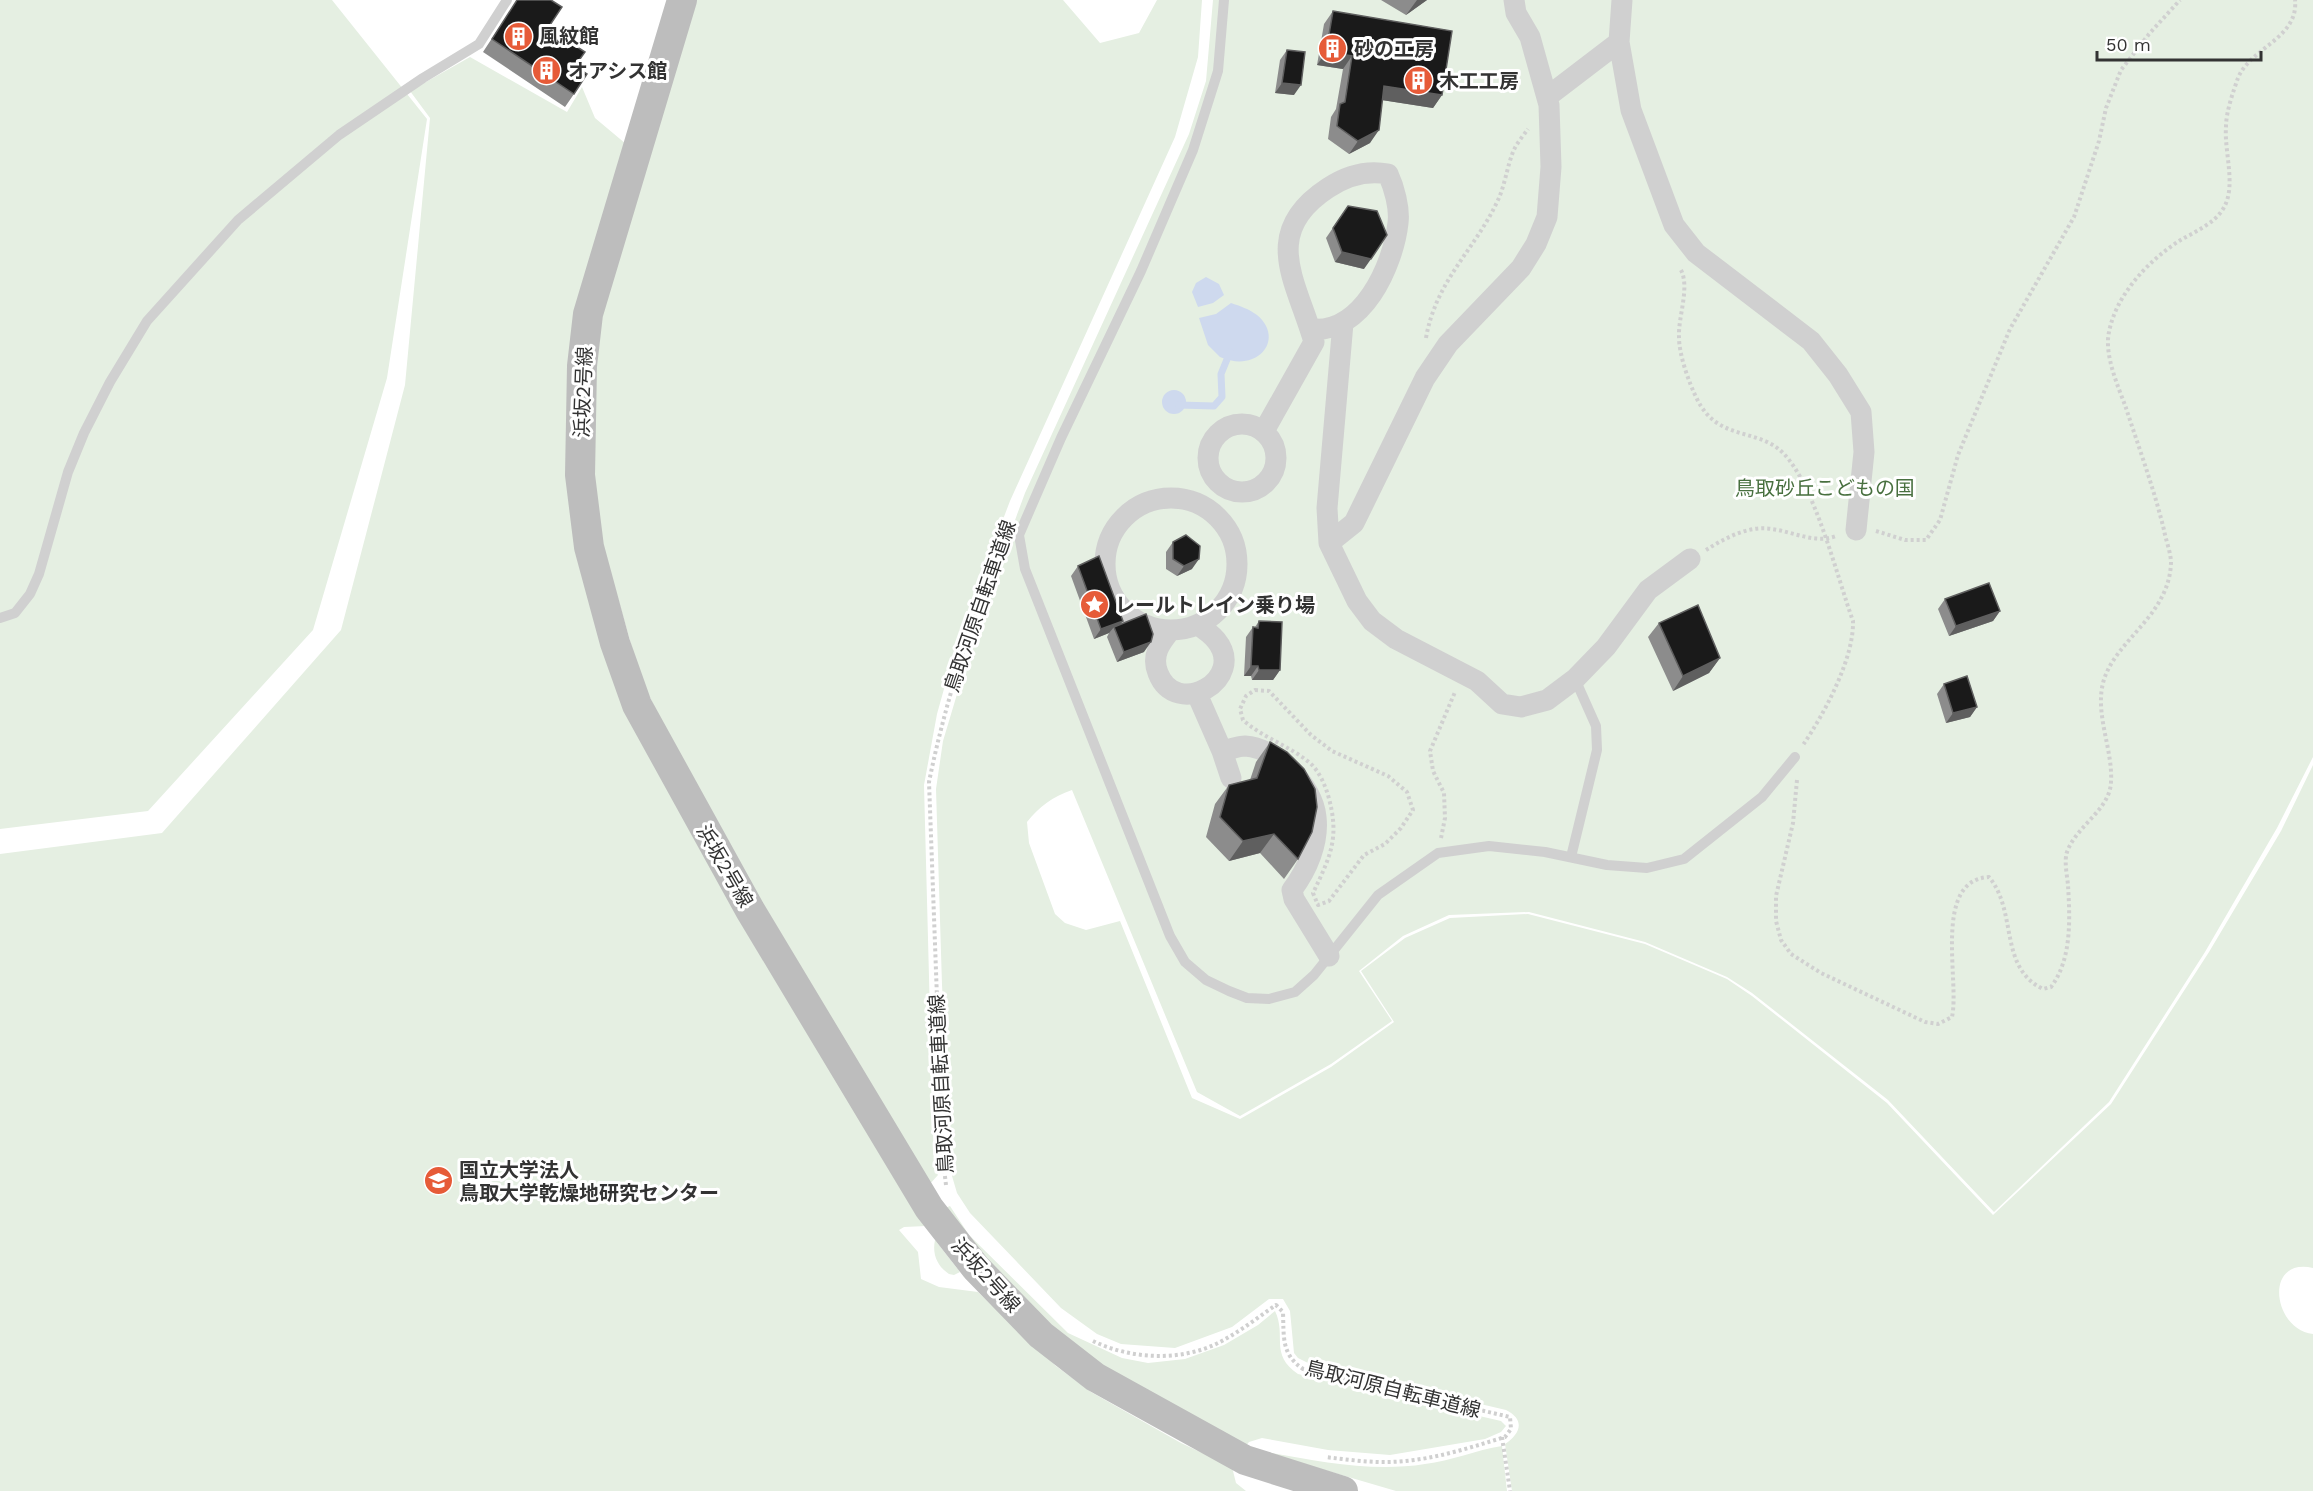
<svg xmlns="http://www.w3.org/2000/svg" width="2313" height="1491" font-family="'Work Sans','Noto Sans JP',sans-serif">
<rect width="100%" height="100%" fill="#fff"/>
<!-- green -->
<path fill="#e5efe2" d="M0,0H332L427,119L387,378L313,630L148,811L0,829Z
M697,0H1063L1100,43L1139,33L1157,0H1202L1198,57L1175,137L1010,501L959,635L937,714L924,785L934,1169L938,1175L929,1185L683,768L640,676L600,535L591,431L602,312Z
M1213,0H2313V757L2277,828L2205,952L2109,1102L1994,1212L1888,1100L1752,993L1727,977L1645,942L1529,912L1449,915L1403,936L1359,971L1392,1021L1331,1064L1240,1116L1197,1092L1072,790C1052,797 1040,806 1027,822L1029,843L1055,914L1065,923L1086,930L1120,921L1192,1098L1240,1119L1331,1067L1394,1022L1361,971L1405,938L1450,918L1528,914L1645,944L1727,979L1752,996L1887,1103L1993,1215L2111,1104L2209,952L2281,831L2313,765V1268C2263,1257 2273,1330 2313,1334V1491H1512L1505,1444C1520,1434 1526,1420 1506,1410L1310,1364L1298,1358L1294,1353L1290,1311L1283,1299H1269L1232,1327L1175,1348L1121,1344L1097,1334L1061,1308L970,1213L957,1193L952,1176L942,985L936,789L943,741L984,604L1025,493L1189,134L1206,81Z
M470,57L567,112L582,87L595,118L626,144L590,259L599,634L926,1226L904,1227L899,1230L918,1252L921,1279L939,1287L978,1292L1056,1366L1091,1392L1181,1443L1232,1467L1236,1483L1246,1491H0V854L162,833L341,630L405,385L430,118L410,91Z
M950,1206L969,1235L1068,1333L1122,1358L1148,1363L1185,1359L1224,1345L1258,1325L1275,1311C1287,1336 1269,1354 1298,1374L1501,1421L1506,1426L1501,1432L1485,1439L1390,1455L1328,1450L1262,1438L1249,1442L1245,1447L1098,1368L1004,1284L945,1208Z
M935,1240L960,1272L954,1275L949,1274C937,1266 932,1254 935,1240Z
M1502,1446L1507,1491H1396L1260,1451C1315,1460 1369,1473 1425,1464C1451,1461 1476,1450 1502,1446Z"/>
<!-- water -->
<path fill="#ced9ee" d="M1206,277L1219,284L1224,295L1213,303L1198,307L1192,292L1196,283Z
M1231,303C1240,306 1249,309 1257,315C1285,338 1259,374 1220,357L1208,345L1199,318L1216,314Z
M1162 402a12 12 0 1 1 24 0a12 12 0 1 1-24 0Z"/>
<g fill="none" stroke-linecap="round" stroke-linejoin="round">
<!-- stream -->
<path stroke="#ced9ee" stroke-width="7" d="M1179,405L1214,406L1222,397L1221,374L1230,352"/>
<!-- path -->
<path stroke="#d0d0d0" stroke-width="4" stroke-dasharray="3 3" stroke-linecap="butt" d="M1681,270C1690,288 1678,317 1679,337C1679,355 1689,383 1697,399C1718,442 1757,427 1783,453C1815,485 1837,577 1853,621C1854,659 1824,714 1803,745
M1426,338C1436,280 1475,250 1498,200C1505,185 1507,167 1513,152C1516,144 1523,136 1528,129
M1876,531L1905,540H1926L1940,520L1958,455L2010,329L2074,217L2099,141L2106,108L2121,70L2149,34L2180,0
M1706,550C1725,538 1749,525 1772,529C1794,532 1815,544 1836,536
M1255,690L1269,691L1311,735L1332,751L1388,776L1407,792L1413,810L1401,828L1385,844L1364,855L1329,901L1318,905L1313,893C1331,855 1340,837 1328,795C1325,785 1319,771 1310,763C1290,746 1263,738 1243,720L1240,709L1246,696Z
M1797,780L1793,823L1776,896V921L1781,940L1791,954L1821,973L1925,1022L1938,1024L1952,1017C1960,981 1932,880 1989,877C2018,912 1998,967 2043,989L2051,987C2072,959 2070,919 2068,885C2067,875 2064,861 2067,852C2076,826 2110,810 2111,782C2113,750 2095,715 2103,683C2114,640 2169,617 2171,563C2171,553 2166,541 2164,530C2154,489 2139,448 2126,408C2118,386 2104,355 2109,332C2116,295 2148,261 2179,241C2194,232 2214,224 2223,209C2237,187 2224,152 2226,127C2226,112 2233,92 2238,78C2250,48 2299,38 2295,0
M1441,838L1445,818L1444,793L1433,771L1430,751L1455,692
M946,1185L943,1160L929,782C946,698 973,618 1003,538
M1093,1341C1130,1359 1180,1362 1218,1343C1238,1333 1257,1318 1276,1305L1283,1312C1284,1337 1281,1354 1303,1369L1510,1417L1511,1429L1505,1437C1472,1447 1439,1458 1405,1461C1378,1464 1351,1460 1325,1457
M1502,1437L1510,1491"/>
<!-- lane -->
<path stroke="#d0d0d0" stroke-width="10" d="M1224,0L1218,71L1193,150L1141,271L1061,438L1019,535L1025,569L1170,936L1185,962L1206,980L1229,991L1247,998L1269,999L1295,992L1314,975L1378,895L1438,853L1489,846L1545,852L1607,865L1647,868L1684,859L1762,797L1795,757
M0,618L15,613L30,594L39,574L68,472L84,433L110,382L147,321L238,220L339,135L423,78L479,44L507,0
M1571,857L1597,750L1596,726L1575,679"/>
<!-- street -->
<path stroke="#d0d0d0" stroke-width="21" d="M1622,0L1619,42L1631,110L1674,225L1696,253L1811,341L1838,375L1861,412L1864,452L1856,530
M1547,97L1619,42
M1343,323L1327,508L1329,543L1357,601L1372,621L1396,639L1477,681L1502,704L1521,707L1547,700L1575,679L1606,647L1648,590L1690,559
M1208 458a34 34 0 1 1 68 0a34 34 0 1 1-68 0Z
M1264,431L1314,342C1297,282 1259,233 1328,188C1346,176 1367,170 1388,174C1394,187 1400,208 1398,223C1393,266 1362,335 1310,329
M1105 564a66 66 0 1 1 132 0a66 66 0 1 1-132 0Z
M1329,543L1354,523L1425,378L1448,344L1521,268L1536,244L1547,217L1551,167L1549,105L1530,37L1516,13L1514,0
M1170,631C1160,643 1151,656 1158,673C1176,720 1248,679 1216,640C1211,634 1204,629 1198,625
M1197,694L1222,751L1231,778
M1222,751C1229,750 1238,746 1245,746C1277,748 1313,786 1316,817C1319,843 1307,870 1292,890L1294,899L1329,956"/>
<!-- secondary -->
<path stroke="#bdbdbd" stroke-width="30" d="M682,0L588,314L582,366L580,475L589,547L615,643L637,705L750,910L929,1208L976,1268L1041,1335L1095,1377L1245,1460L1343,1491"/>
</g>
<!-- wall -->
<path fill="#8c8c8c" d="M517,0H551L548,28L575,66L574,94L565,107L483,52Z
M1381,0H1427L1406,15Z
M1333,11L1442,95L1433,108L1382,100L1370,143L1349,154L1328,139L1331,117L1336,109L1343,69L1317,65L1324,24Z
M1287,50L1294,95L1275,93L1280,60Z
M1348,206L1364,269L1335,262L1326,238Z
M1173,542L1192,569L1177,576L1166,569V552Z
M1078,566L1120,624L1144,652L1117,662L1107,637L1109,633L1094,639L1071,576Z
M1945,599L2000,611L1993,621L1949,636L1938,609Z
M1259,621L1280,670L1273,680H1252L1251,676H1244L1246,637L1253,627H1255Z
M1659,623L1720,658L1709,673L1673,691L1648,637Z
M1944,684L1977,707L1970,717L1946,723L1937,694Z
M1270,742L1298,859L1284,879L1260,853L1229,861L1206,837L1215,804L1229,785L1250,780L1256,762Z"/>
<!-- shaded-wall -->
<path fill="#5f5f5f" d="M1417,0H1427L1406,15Z
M1326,52L1352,56L1343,69L1317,65Z
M1282,83L1301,85L1294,95L1275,93Z
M1384,86L1442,95L1433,108L1375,99Z
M1379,130L1370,143L1349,154L1358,141Z
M1342,252L1371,259L1364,269L1335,262Z
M1199,559L1192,569L1177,576L1184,566Z
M2000,611L1993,621L1949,636L1956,626Z
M1123,621L1115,631L1114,627L1109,633L1094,639L1101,629Z
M1151,642L1144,652L1117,662L1124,652Z
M1720,658L1709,673L1673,691L1683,676Z
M1251,666H1258L1251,676H1244Z
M1259,670H1280L1273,680H1252Z
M1977,707L1970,717L1946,723L1953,713Z
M1274,834L1260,853L1229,861L1243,841Z"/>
<!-- building -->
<path fill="#1a1a1a" stroke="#5f5f5f" stroke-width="1.5" d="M517,0H551L562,7L548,28L585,52L575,66L587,74L574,94L492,39Z
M1333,11L1452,31L1442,95L1384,86L1379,130L1358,141L1337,126L1340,104L1345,102L1352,56L1326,52Z
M1287,50L1305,52L1301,85L1282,83Z
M1348,206L1377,211L1387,235L1371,259L1342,252L1333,228Z
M1186,535L1200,546L1199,559L1184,566L1173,559V542Z
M1099,556L1123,621L1101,629L1078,566Z
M1989,583L2000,611L1956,626L1945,599Z
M1698,605L1720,658L1683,676L1659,623Z
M1146,614L1153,634L1151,642L1124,652L1114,627Z
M1259,621L1282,622L1280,670H1259L1258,666H1251L1253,627L1258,628Z
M1967,676L1977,707L1953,713L1944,684Z
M1270,742L1287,752L1304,769L1315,789L1317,807L1312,832L1298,859L1274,834L1243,841L1220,817L1229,785L1257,778Z"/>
<!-- icons -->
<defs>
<symbol id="building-disc" viewBox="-11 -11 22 22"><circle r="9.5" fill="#e65b38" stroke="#fff"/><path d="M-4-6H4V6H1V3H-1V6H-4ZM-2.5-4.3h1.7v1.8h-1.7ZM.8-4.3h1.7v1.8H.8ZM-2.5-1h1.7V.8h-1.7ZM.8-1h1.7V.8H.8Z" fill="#fff"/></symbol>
<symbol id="sight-disc" viewBox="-11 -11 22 22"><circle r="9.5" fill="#e65b38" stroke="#fff"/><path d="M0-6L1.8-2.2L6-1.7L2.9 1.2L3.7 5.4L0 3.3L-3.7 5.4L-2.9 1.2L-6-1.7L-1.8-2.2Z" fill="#fff"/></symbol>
<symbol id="school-disc" viewBox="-11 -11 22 22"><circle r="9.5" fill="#e65b38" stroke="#fff"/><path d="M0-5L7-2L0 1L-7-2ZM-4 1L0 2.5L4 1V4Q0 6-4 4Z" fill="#fff"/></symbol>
</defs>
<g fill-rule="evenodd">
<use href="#building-disc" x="502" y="20" width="33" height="33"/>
<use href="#building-disc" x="1316" y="32" width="33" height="33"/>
<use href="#building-disc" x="530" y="54" width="33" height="33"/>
<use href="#building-disc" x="1402" y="64" width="33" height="33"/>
<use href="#sight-disc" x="1078" y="588" width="33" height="33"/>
<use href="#school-disc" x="422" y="1164" width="33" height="33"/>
</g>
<g text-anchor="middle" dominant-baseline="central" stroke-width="6" stroke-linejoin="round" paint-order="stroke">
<!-- poi labels -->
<g font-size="20" font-weight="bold" fill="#333" stroke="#fff" text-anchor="start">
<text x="539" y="36">風紋館</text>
<text x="1354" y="49">砂の工房</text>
<text x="568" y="71">オアシス館</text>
<text x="1439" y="81">木工工房</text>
<text x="1115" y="605">レールトレイン乗り場</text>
<text x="459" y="1170">国立大学法人<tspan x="459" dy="23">鳥取大学乾燥地研究センター</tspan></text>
</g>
<!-- street labels -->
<g font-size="20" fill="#333" stroke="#fff">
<text transform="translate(583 392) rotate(-88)">浜坂2号線</text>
<text transform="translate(980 606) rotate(-71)">鳥取河原自転車道線</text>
<text transform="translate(725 866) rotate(60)">浜坂2号線</text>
<text transform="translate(941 1084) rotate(-93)">鳥取河原自転車道線</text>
<text transform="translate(986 1275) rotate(48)">浜坂2号線</text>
<text transform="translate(1393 1389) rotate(14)">鳥取河原自転車道線</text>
</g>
<!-- park labels -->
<g font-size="20" fill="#48703f" stroke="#fff">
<text x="1825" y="488">鳥取砂丘こどもの国</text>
</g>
</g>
<!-- scale -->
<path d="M2097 51v9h164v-9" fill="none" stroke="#333333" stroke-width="3"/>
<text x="2106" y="51" font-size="18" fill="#333333" stroke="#ffffff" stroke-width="4.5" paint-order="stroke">50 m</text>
</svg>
